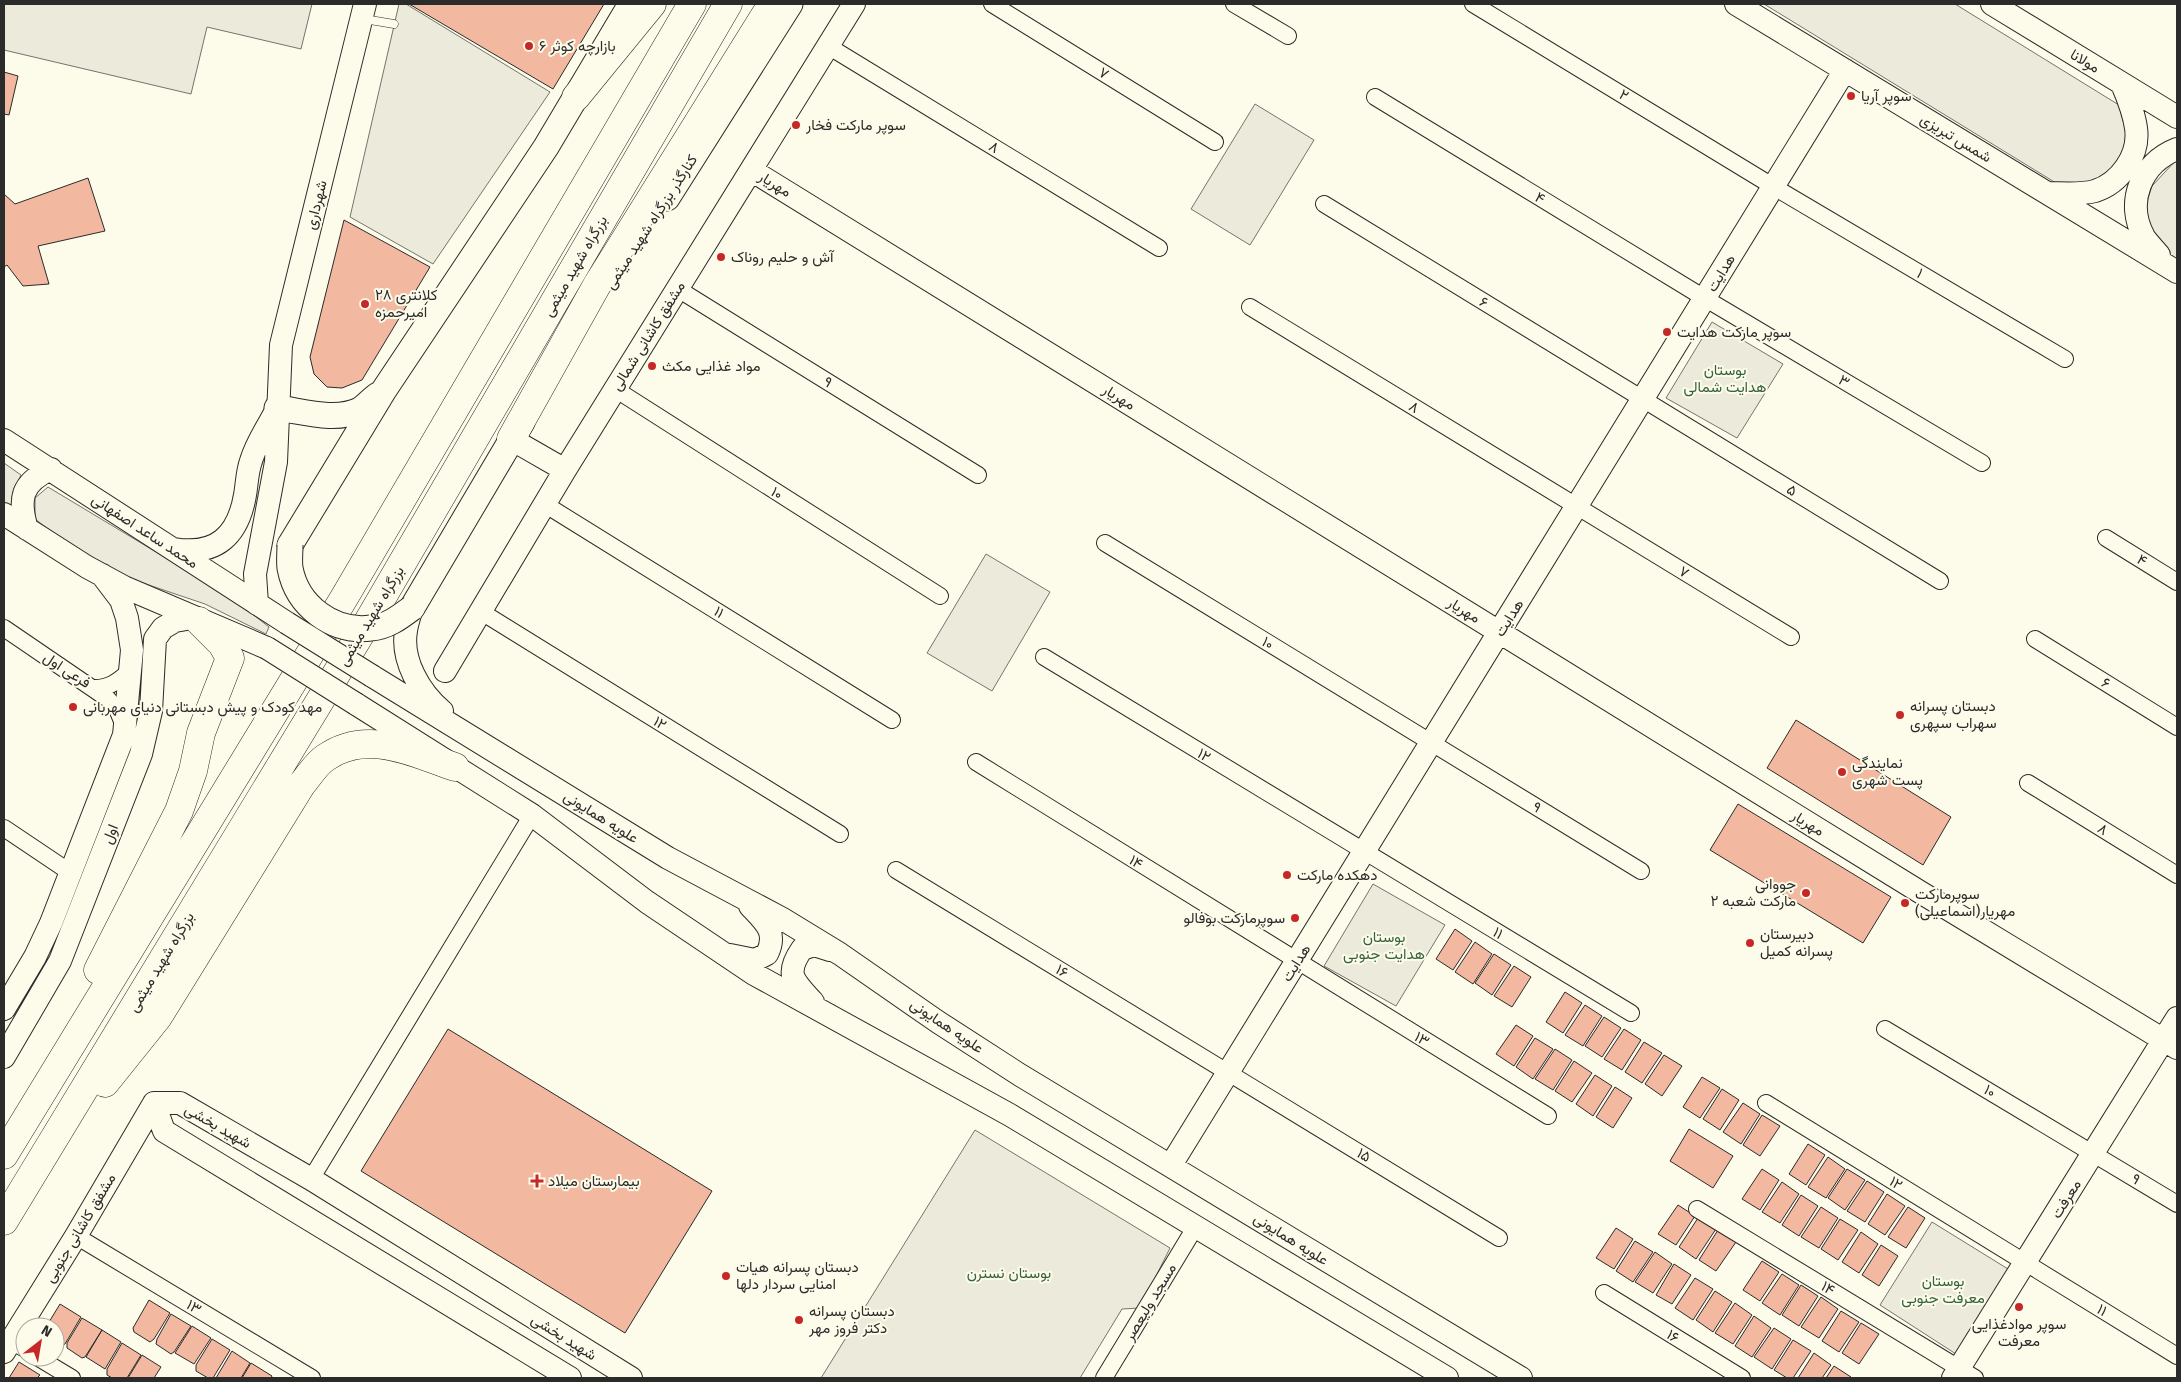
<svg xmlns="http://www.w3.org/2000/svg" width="2181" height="1382" font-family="'Fira Sans',Vazirmatn,sans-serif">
<rect width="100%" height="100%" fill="#fdfbea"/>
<!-- green -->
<path fill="#ecebdb" stroke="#74746e" d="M1764,4H1955L2119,105L2127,136L2120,164L2096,187L2069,191Z
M1255,104L1314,140L1250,245L1191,209Z
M2177,159V265L2141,220L2152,186Z
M1712,322L1783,364L1737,438L1666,398Z
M4,463L21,475L13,492L12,512L4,505Z
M48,487L166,558L210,581L269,627L266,634L205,604L131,579L73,548L35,519V498Z
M986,554L1050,592L992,691L927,653Z
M1373,884L1445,925L1396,1006L1324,966Z
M975,1130L1170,1248L1140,1308L1122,1309L1080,1378H821Z
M1932,1222L2008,1269L1956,1354L1880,1305Z"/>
<!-- parking -->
<path fill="#eceadb" stroke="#74746e" d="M4,4H312L301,49L207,27L191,94L4,50Z
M399,4H406L550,92L433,264L350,217Z"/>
<!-- building -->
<path fill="#f2b8a0" stroke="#2b2b2b" d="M409,4H604L553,89Z
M4,72L18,76L9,115L4,114Z
M88,178L105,231L38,246L49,284L23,286L7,265L4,267V194L15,204Z
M344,220L430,267L362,380L342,388L327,387L314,374L310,357Z
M1796,720L1951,817L1923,865L1767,768Z
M1738,804L1891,897L1863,943L1710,850Z
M1455,929L1472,941L1453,970L1436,959Z
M1475,942L1492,954L1473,984L1455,972Z
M1494,954L1511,965L1492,995L1475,983Z
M1514,966L1531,977L1512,1007L1494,996Z
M1565,992L1582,1003L1563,1033L1546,1022Z
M1585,1005L1602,1016L1583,1046L1565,1035Z
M1604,1017L1621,1028L1602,1057L1585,1046Z
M1516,1025L1533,1036L1514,1066L1496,1054Z
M448,1029L712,1191L625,1333L361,1171Z
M1624,1029L1641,1040L1622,1070L1604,1059Z
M1535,1038L1553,1049L1533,1079L1516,1067Z
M1644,1042L1662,1053L1642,1083L1625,1072Z
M1555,1049L1572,1060L1553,1090L1535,1079Z
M1664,1055L1682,1066L1662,1096L1645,1084Z
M1574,1061L1592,1073L1572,1102L1555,1091Z
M1595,1075L1612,1086L1593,1116L1576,1104Z
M1702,1077L1720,1088L1700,1118L1683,1107Z
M1615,1087L1632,1098L1613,1128L1596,1117Z
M1722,1089L1739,1100L1720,1130L1703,1119Z
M1743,1103L1760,1114L1741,1144L1723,1132Z
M1762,1115L1780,1126L1760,1156L1743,1145Z
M1689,1129L1733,1156L1713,1188L1670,1161Z
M1808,1144L1825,1155L1806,1185L1789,1174Z
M1828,1157L1845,1169L1826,1198L1808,1187Z
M1762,1169L1779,1180L1760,1210L1742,1199Z
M1847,1169L1865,1180L1845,1210L1828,1198Z
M1867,1181L1884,1192L1865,1222L1847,1211Z
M1782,1182L1799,1194L1780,1223L1762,1212Z
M1887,1194L1905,1206L1885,1235L1868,1224Z
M1801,1195L1818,1206L1799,1236L1782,1225Z
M1678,1205L1695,1216L1676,1245L1658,1234Z
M1821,1207L1838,1218L1819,1248L1801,1237Z
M1908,1207L1925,1218L1906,1248L1888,1237Z
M1698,1218L1716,1229L1696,1259L1679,1247Z
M1840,1219L1858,1230L1838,1260L1821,1249Z
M1616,1228L1633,1239L1614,1269L1596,1258Z
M1718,1230L1736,1242L1716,1271L1699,1260Z
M1861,1232L1878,1244L1859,1273L1842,1262Z
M1635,1241L1653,1252L1633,1282L1616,1271Z
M1881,1245L1898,1256L1879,1286L1862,1275Z
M1655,1252L1672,1264L1653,1293L1635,1282Z
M1762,1261L1779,1272L1760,1301L1743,1290Z
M1674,1264L1691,1275L1672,1304L1656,1295Z
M1782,1274L1799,1285L1780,1315L1762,1303Z
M1695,1278L1713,1289L1693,1320L1675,1308Z
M1801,1285L1818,1296L1799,1326L1782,1315Z
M1715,1291L1732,1302L1713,1332L1696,1320Z
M1821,1297L1838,1309L1819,1338L1801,1327Z
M149,1300L170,1313L154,1339L150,1342L134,1332L133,1328Z
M1735,1303L1752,1315L1733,1344L1715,1333Z
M60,1304L81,1317L65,1344L60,1346L55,1343V1327H46Z
M1841,1311L1859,1322L1839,1352L1822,1341Z
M171,1314L191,1326L174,1352L171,1354L156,1344L157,1339Z
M1754,1316L1771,1328L1752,1357L1735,1346Z
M82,1318L102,1330L85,1357L82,1358L67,1348V1343Z
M1861,1323L1879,1334L1859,1364L1842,1353Z
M192,1326L211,1338L194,1364L175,1353Z
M1774,1328L1791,1339L1772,1369L1754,1357Z
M102,1330L121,1342L105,1369L86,1357Z
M212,1339L230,1350L213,1378H208L196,1371V1365Z
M1793,1340L1811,1351L1793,1378H1787L1774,1370Z
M122,1343L141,1355L127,1378H112L107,1375V1369Z
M232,1351L250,1363L241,1378H216Z
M1814,1353L1831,1365L1822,1378H1798Z
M142,1355L161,1367L154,1378H128Z
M19,1362L40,1375L37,1378H9Z
M251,1363L272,1376L271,1378H242Z
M1834,1366L1851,1377V1378H1826Z"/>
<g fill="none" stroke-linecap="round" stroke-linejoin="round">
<defs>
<path id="lane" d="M364,19L394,24"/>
<path id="street" d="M992,4L1215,142
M1234,4L1288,36
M1473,4L1774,187L2065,359
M828,46L1159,248
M1375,97L1706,299L1982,463
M1324,204L1940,581
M678,289L978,475
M1250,307L1791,637
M615,389L940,596
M546,505L892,720
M2106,538L2177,582
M1105,543L1641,871
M480,611L840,834
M4,628L108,699L117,709L124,726
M2035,639L2177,727
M1044,657L1631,1013
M95,688C111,688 119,680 131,670
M976,762L1548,1116
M2028,783L2177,875
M4,828L71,873
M896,870L1499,1238
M1885,1029L2177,1204
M1766,1103L2177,1356
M311,1179L532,815
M1697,1209L1975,1378
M76,1236L312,1378
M1604,1293L1742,1378
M11,1341L25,1349
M37,1357L72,1378
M1104,1378L1196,1226"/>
<path id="secondary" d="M1736,4L2177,272
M1992,4L2177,117
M751,170L1920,892L2177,1048
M2048,193C2063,193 2080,195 2095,191C2120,183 2140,155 2136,128C2134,113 2128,98 2122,84
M2159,255C2154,249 2148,243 2144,237C2125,202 2141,163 2177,149
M511,439L565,470
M4,440L287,623
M4,514L87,567L124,587L267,648
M27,529C18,499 21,483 51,469
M174,549C216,556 238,536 245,495C247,484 247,472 251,461C256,444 266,429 275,413
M257,604L255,574L276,462L281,345L365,4
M412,608C410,615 407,623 406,631C401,660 420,693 442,711
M445,671L565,470L854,4
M372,676L668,858L781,918L840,954L938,1022L1020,1075L1521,1378
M356,704L532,815L647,902L754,974L1010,1115L1447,1378
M730,955L755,960L767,954C778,932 765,922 750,906
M813,1002C794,981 784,975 802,949L814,945L830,950
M4,1009L35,957L51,923L124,735L132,650L127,618L121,600L102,575
M4,1057L60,961L141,754L151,711L155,639L163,628L175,621L192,618
M154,1103H180L311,1179L631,1378
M154,1103L164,1131L570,1378
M1171,1165L1845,70
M4,1352L76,1236L154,1103
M1953,1378L2177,1018"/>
<path id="primary" d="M667,198L790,4
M277,408C302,411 335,422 360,410C366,406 372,399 378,395
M290,545L384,390L546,147L631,4
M412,608L522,422"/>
<path id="highway" d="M576,97L652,4
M511,439L597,285L772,4
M98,970L179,811L193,771L201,733L230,658L222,644L199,621
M105,1083L158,1017L302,784C309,776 316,764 325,758C367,728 413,753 455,767
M4,1155L344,598L692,4
M4,1221L369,620L728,4"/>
</defs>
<!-- lane casing -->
<use href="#lane" stroke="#2b2b2b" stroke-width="9"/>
<!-- street casing -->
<use href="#street" stroke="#2b2b2b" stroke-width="18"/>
<!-- secondary casing -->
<use href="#secondary" stroke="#2b2b2b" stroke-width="24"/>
<!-- primary casing -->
<use href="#primary" stroke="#2b2b2b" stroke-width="27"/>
<!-- highway casing -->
<use href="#highway" stroke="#2b2b2b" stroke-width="29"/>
<!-- lane -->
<use href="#lane" stroke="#fdfbea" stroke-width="8"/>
<!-- street -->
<use href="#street" stroke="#fdfbea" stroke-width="16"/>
<!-- secondary -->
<use href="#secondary" stroke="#fdfbea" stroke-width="22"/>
<!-- primary -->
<use href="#primary" stroke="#fdfbea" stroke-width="25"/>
<!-- highway -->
<use href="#highway" stroke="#fdfbea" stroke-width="28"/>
<defs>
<path id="secondary-bridge" d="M287,623L372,676
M267,648L356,704"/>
<path id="primary-bridge" d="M290,545C290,553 289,561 290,568C297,606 333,633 371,628C387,627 400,617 412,608"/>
</defs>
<!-- secondary-bridge casing -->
<use href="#secondary-bridge" stroke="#2b2b2b" stroke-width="24" stroke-linecap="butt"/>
<!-- primary-bridge casing -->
<use href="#primary-bridge" stroke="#2b2b2b" stroke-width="27" stroke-linecap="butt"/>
<!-- secondary-bridge -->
<use href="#secondary-bridge" stroke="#fdfbea" stroke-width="22"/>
<!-- primary-bridge -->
<use href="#primary-bridge" stroke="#fdfbea" stroke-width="25"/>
</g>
<!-- markers -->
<g fill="#c62828" stroke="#fdfbea" stroke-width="2">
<circle cx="529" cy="46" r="5"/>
<circle cx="1851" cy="96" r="5"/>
<circle cx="796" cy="125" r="5"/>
<circle cx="721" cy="257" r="5"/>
<circle cx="365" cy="304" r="5"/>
<circle cx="1667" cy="332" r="5"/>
<circle cx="652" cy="366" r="5"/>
<circle cx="73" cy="707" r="5"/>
<circle cx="1900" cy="715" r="5"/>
<circle cx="1842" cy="772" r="5"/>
<circle cx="1287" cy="875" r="5"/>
<circle cx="1806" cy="893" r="5"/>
<circle cx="1905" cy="903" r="5"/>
<circle cx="1295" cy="918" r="5"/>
<circle cx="1750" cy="943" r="5"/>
<path d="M534.5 1173.5h5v5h5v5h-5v5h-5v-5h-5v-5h5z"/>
<circle cx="726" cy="1276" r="5"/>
<circle cx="2019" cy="1307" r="5"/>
<circle cx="799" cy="1320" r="5"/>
</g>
<g text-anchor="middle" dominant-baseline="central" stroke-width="4" stroke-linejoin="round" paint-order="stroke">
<!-- poi labels -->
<g font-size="15" fill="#2b2b2b" stroke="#fdfbea" text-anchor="start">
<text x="539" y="46">بازارچه کوثر ۶</text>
<text x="1861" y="96">سوپر آریا</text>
<text x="806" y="125">سوپر مارکت فخار</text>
<text x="731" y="257">آش و حلیم روناک</text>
<text x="375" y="295">کلانتری ۲۸<tspan x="375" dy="17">امیرحمزه</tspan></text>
<text x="1677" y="332">سوپر مارکت هدایت</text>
<text x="662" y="366">مواد غذایی مکث</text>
<text x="1910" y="706">دبستان پسرانه<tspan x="1910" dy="17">سهراب سپهری</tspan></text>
<text x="83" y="707">مهد کودک و پیش دبستانی دنیای‌ مهربانی</text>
<text x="1852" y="763">نمایندگی<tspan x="1852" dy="17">پست شهری</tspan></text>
<text x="1297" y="875">دهکده مارکت</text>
<text x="1796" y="884" text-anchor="end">جووانی<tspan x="1796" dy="17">مارکت شعبه ۲</tspan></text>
<text x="1915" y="894">سوپرمارکت<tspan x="1915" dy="17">مهریار(اسماعیلی)</tspan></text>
<text x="1285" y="918" text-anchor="end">سوپرمارکت بوفالو</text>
<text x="1760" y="934">دبیرستان<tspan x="1760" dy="17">پسرانه کمیل</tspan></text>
<text x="548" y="1181">بیمارستان میلاد</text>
<text x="736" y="1267">دبستان پسرانه هیات<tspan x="736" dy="17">امنایی سردار دلها</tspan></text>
<text x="809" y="1311">دبستان پسرانه<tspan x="809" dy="17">دکتر فروز مهر</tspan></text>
<text x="2019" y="1324" text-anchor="middle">سوپر موادغذایی<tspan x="2019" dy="17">معرفت</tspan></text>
</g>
<!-- street labels -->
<g font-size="15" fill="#2b2b2b" stroke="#fdfbea">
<text transform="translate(2085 61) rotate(31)">مولانا</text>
<text transform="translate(1104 73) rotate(32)">۷</text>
<text transform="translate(1624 95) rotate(31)">۲</text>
<text transform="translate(1956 138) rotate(31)">شمس تبریزی</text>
<text transform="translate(994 147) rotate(31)">۸</text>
<text transform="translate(775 184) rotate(32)">مهریار</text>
<text transform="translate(1540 198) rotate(31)">۴</text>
<text transform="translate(316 205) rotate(-76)">شهرداری</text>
<text transform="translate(651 222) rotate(-57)">کنارگذر بزرگراه شهید میثمی</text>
<text transform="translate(575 266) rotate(-60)">بزرگراه شهید میثمی</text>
<text transform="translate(1721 273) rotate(-59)">هدایت</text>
<text transform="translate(1920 273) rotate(31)">۱</text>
<text transform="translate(1484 302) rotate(31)">۶</text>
<text transform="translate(648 336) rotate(-58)">مشفق کاشانی شمالی</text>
<text transform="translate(1844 381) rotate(31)">۳</text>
<text transform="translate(828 382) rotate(32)">۹</text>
<text transform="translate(1119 397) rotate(32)">مهریار</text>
<text transform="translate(1414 407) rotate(31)">۸</text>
<text transform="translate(1792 490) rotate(32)">۵</text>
<text transform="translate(777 493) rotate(32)">۱۰</text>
<text transform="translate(145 531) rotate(33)">محمد ساعد اصفهانی</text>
<text transform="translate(2142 560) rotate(32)">۴</text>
<text transform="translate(1684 572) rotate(31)">۷</text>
<text transform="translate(1464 610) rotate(32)">مهریار</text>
<text transform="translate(719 612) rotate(32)">۱۱</text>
<text transform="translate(371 616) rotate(-59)">بزرگراه شهید میثمی</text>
<text transform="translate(1509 618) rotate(-58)">هدایت</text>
<text transform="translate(1268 643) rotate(31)">۱۰</text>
<text transform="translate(67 670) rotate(33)">فرعی اول</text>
<text transform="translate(2106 683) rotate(32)">۶</text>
<text transform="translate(660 723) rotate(32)">۱۲</text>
<text transform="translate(1204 755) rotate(31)">۱۲</text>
<text transform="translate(1537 807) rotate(31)">۹</text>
<text transform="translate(601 817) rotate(32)">علویه همایونی</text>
<text transform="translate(1808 823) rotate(32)">مهریار</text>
<text transform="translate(2103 829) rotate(32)">۸</text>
<text transform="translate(110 834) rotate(-68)">اول</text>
<text transform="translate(1136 862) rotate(32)">۱۴</text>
<text transform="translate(1498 933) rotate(31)">۱۱</text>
<text transform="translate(161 962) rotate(-59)">بزرگراه شهید میثمی</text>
<text transform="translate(1296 963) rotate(-58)">هدایت</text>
<text transform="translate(1062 971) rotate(31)">۱۶</text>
<text transform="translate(947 1026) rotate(34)">علویه همایونی</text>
<text transform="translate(1422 1039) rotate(31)">۱۳</text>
<text transform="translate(1990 1091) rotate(31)">۱۰</text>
<text transform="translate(218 1126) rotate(30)">شهید بخشی</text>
<text transform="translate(1364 1155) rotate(31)">۱۵</text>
<text transform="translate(2136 1179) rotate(32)">۹</text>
<text transform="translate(1896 1183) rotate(32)">۱۲</text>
<text transform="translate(2066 1199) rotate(-58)">معرفت</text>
<text transform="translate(80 1228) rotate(-59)">مشفق کاشانی جنوبی</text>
<text transform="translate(1291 1239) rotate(32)">علویه همایونی</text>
<text transform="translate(1828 1288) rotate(31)">۱۴</text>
<text transform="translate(1150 1302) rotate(-59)">مسجد ولیعصر</text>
<text transform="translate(194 1307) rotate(31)">۱۳</text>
<text transform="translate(2102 1310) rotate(31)">۱۱</text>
<text transform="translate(1673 1336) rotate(32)">۱۶</text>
<text transform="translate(564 1337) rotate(32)">شهید بخشی</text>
</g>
<!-- park labels -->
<g font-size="15" fill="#34623c" stroke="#fdfbea">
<text x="1725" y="370">بوستان<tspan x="1725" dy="17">هدایت شمالی</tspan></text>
<text x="1384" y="937">بوستان<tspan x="1384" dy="17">هدایت جنوبی</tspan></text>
<text x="1009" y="1273">بوستان نسترن</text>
<text x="1943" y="1281">بوستان<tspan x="1943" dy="17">معرفت جنوبی</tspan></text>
</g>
</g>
<!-- border -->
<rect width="2181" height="1382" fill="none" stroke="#2b2b2b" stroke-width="10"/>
<!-- north arrow -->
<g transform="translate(40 1342) rotate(31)"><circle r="24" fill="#fdfbea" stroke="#a9a89e"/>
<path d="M0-4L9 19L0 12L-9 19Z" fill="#c62828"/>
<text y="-8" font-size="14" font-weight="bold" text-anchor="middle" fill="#2b2b2b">N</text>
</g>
</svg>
